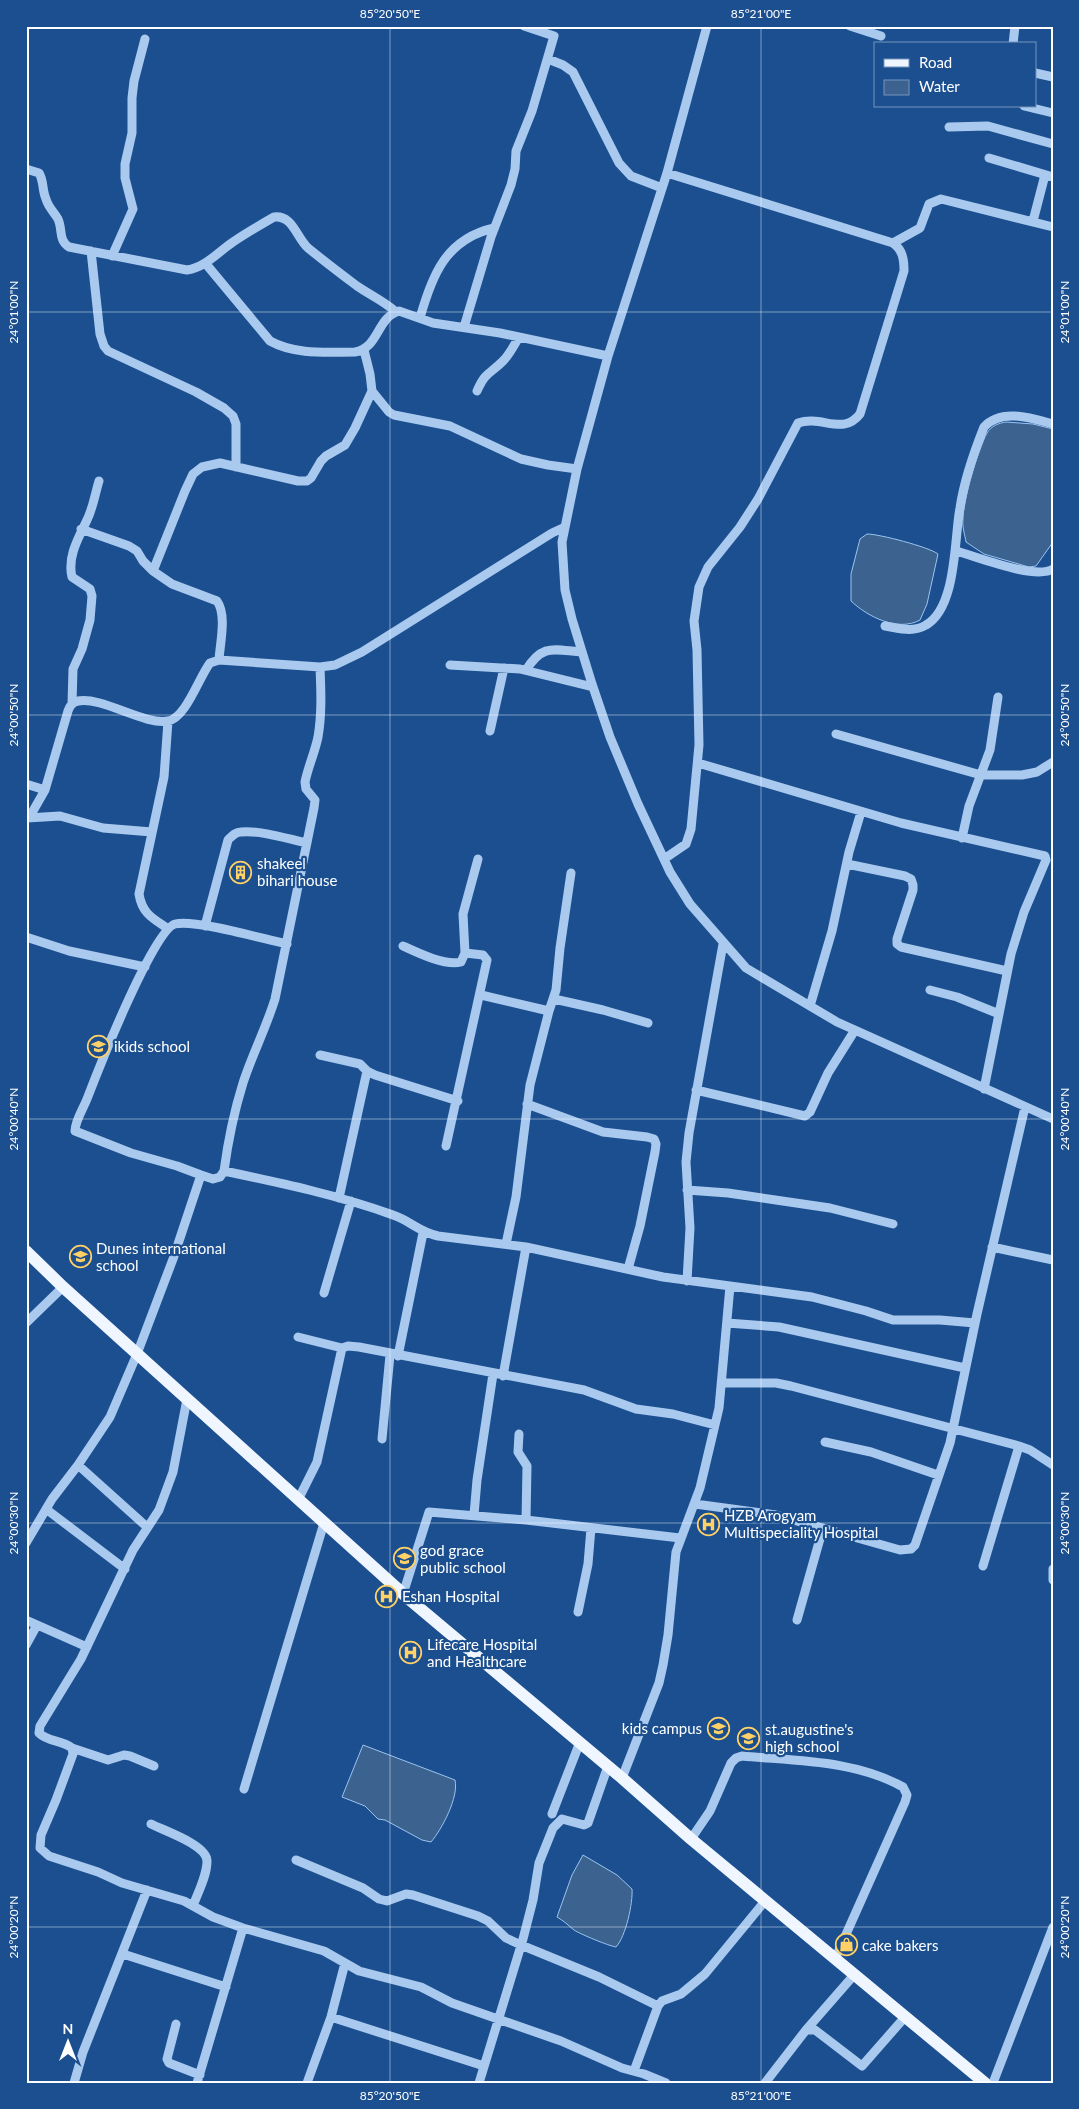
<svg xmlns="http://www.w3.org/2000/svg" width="1079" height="2109" font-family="Lato,sans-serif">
<rect width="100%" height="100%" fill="#1b4f8f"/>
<!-- water -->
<path fill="#3c6290" stroke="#9cc4f0" d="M1006,422L1033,424L1053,429V542L1036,566L1029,567L984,554L966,542C965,535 962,527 963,519C963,500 978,450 987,433C991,426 999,423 1006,422Z
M867,534C879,534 929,547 938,554L927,604L920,620C898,632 868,617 851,601V574L860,539Z
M363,1745L455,1780C459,1797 442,1829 431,1842L422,1840L385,1820L378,1819L365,1806L342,1797Z
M583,1855L617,1875L632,1889C633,1903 626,1936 616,1947C609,1946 580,1934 574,1930C568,1925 564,1921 557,1917L572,1875Z"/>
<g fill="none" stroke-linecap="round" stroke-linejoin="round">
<!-- minor -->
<path stroke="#a9c9ee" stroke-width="9" d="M707,26L667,173L608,356L577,469L562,542L565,590L572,619L592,684L610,737L638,804L670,872L690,904L746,968L837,1022L1053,1119
M850,26L881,36
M1013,44L1015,26
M548,59L563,65L573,72L619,163L631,176L662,188
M1035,73L1053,77
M1024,106L1053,113
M949,127L988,126L1053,144
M989,158L1053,177
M26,169L39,173C44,181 42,190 46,199C48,207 54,212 58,219C63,230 58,240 69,247L187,270C206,267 218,252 233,242C246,233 260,225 274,217C293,215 296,237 308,248C324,261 341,274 357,286C370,295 384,301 396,312
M1033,221L1045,175
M893,243L920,228L929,204L941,199L1053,227
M91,251L100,334L104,346L108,351L196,392L224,408L233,416L236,424V467
M112,256L133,209L125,178V164L132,133V98L134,81L145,39
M206,264L270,341C295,355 327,352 355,352C380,347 376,318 399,311L433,323L500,333L608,356
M420,318C432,275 446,239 494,228
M464,327L491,237L511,185L515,169L516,151L532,111L554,36L524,26
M372,391L389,412L394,415L450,426L521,459L548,465L577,469
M477,391C486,371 489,375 503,361C510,354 514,345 519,337
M81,529L129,546L137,551L143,561L153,571L172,584L217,601C227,615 220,643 219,660
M956,551C978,557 1035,580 1053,569
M153,571L185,491L193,474L202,467L220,463L298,481H307L311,478L321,461L326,456L345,445L355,428L372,391L370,374L364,350
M885,626C898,628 913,633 926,625C957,607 954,539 960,508C964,481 974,452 984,427C1001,408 1031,418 1053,424
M450,665L520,669L593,687
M526,670C543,643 554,650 582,652
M72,704L73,669L82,649L90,620L92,596L90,589L72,577C67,556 79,537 87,520C93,508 95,494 99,481
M490,731L504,668
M836,734L981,775H1022L1037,772L1053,762
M698,763L901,823L1045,856L1046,860L1024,912L1011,954L984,1089
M26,784L45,790L68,711C70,706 72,702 78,701C101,696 146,726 168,721C186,718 199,677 210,663L219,660L320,667L335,665L362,652L552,533L565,527
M27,818L60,816L103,828L152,832
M26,819L33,811L45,790
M962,838L969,806L990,750L998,697
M664,859L686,844L691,829L699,745L697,650L694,621L699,587L708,567L740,527L758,499L798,423C822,415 843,436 860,414L904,271C904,260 903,250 893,243L667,173
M847,864L905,876L911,879L913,885V890L897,939V944L901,947L1007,971
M205,926L228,840C232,836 235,832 241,832C260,830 288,839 307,843
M167,928C152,918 142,913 139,894L164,777L168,721
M26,937L69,951L145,967
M287,944C263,939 195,919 175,924C153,930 97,1073 87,1099C83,1109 75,1121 75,1131L131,1153L177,1166L201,1175L213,1179L220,1177L224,1171C281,1183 338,1195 393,1215C411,1221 417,1231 438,1236L526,1247L663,1277L812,1297L866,1311L893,1320H940L975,1323
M403,946C418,953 445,966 461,962L465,953L483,955L487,960L446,1146
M465,953L463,914L478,859
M930,990L957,997L999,1014
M481,995L549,1011
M554,999L603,1010L648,1023
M810,1006L832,931L849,852L861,812
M320,1055L360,1064L367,1071L375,1075L458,1101
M696,1090L805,1116L810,1112L828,1073L855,1030
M527,1104L603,1132L647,1137L654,1139L656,1144L655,1152L640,1226L628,1269
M224,1171C228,1141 234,1112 243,1083C252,1055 266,1028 275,999L314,808L315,800L306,789L305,782C308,767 315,752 318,737C322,714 321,691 320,667
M687,1190L728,1193L830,1208L893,1224
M339,1198L367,1071
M506,1244L516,1197L530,1085L549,1011L556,990L560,948L571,873
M992,1247L1053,1260
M687,1281L690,1228L686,1162L689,1133L723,944
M324,1293L351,1201
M26,1323L63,1287
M727,1323L779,1327L965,1368
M298,1337L342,1348L348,1346L359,1347L584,1390L636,1409L673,1414L715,1425
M398,1356L423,1233
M503,1376L526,1247
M722,1383H776L791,1386L1019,1446L1030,1450L1053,1465
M187,1399L173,1472L159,1510L133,1550L81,1659L40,1726L39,1733C48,1742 62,1740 72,1748L73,1754L56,1800L41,1835L40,1848L49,1856L98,1872L122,1883L184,1901L213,1917L243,1928L324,1951L359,1971L421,1987L452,2003L561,2041L622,2068L644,2074L666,2083
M519,1434L518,1452L527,1466L526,1520
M382,1439L390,1355
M825,1442L871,1452L938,1475
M78,1465L147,1527
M298,1500L317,1462L342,1348
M695,1504L776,1515L900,1550L911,1549L915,1545L950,1443L977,1314L1025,1107
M46,1509L125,1569
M474,1515L477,1480L493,1374
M26,1543L52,1499L78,1465L110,1417L137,1354L173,1259L201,1175
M983,1566L1019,1446
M1053,1569V1580
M403,1594L429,1512L526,1520L680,1538
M578,1612L588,1564L591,1528
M26,1620L87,1647
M797,1620L823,1528
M26,1645L37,1625
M72,1748L108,1760L124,1755L130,1756L154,1766
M622,1778L659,1683L663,1665L668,1635L676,1552L700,1488L719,1408L730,1286
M244,1789L324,1523
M552,1814L580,1742
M151,1824C165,1831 207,1845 207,1861C207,1876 198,1892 193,1906
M691,1839L710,1811L731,1763L736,1758L742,1756C796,1761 855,1760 903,1787L907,1795L905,1802L835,1959
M296,1860L363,1888L379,1899L387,1901L406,1894L413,1895L478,1916L488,1921L506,1938L521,1945L599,1977L658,2006
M123,1954L226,1987
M331,2017L484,2066
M176,2024L167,2059L169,2063L200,2075
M806,2030L854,1975
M634,2071L658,2006L662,2001L681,1994L705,1974L765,1901
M74,2083L83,2052L147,1890
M197,2083L243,1928
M307,2083L331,2017L345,1963
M479,2083L523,1939L533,1900L539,1863L553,1828L562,1819L584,1825L588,1823L608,1766
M765,2083L806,2030H815L862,2066L905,2017
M993,2083L1053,1927"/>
<!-- major -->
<path stroke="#f0f6ff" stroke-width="12" d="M26,1251L63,1287L410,1600L622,1778L691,1839L985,2083"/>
</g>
<!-- ticks -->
<path fill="none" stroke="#fff" stroke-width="1" stroke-opacity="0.45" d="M390,26V2083M761,26V2083M26,312H1053M26,715H1053M26,1119H1053M26,1523H1053M26,1927H1053"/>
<!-- icons -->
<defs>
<symbol id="building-ring" viewBox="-11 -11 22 22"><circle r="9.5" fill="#1b4f8f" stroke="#ffd166" stroke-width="1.5"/><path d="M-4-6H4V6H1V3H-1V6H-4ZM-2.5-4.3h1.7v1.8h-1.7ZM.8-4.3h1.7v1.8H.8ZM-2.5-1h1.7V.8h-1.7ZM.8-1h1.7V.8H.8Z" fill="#ffd166"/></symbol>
<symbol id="school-ring" viewBox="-11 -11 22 22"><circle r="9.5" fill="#1b4f8f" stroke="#ffd166" stroke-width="1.5"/><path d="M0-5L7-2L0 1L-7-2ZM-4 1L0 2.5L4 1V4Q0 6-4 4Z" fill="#ffd166"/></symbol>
<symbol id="hospital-ring" viewBox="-11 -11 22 22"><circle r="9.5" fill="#1b4f8f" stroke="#ffd166" stroke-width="1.5"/><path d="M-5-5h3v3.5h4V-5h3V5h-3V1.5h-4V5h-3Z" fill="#ffd166"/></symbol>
<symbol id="shop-ring" viewBox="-11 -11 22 22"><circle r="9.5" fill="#1b4f8f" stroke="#ffd166" stroke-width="1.5"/><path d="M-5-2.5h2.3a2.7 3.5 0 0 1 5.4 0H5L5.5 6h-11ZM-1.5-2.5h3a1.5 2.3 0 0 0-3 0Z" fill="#ffd166"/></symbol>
</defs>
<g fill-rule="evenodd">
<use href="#building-ring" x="228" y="860" width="25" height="25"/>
<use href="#school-ring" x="86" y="1034" width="25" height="25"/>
<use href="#school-ring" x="68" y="1244" width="25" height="25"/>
<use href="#hospital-ring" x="696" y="1512" width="25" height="25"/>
<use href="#school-ring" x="392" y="1546" width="25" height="25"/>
<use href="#hospital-ring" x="374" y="1584" width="25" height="25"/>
<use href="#hospital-ring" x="398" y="1640" width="25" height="25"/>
<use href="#school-ring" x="706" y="1716" width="25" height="25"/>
<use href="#school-ring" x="736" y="1726" width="25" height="25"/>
<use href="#shop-ring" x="834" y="1932" width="25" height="25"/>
</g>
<g text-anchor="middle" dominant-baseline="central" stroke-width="4.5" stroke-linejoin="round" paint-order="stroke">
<!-- poi labels -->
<g font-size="15" fill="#fff" stroke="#1b4f8f" text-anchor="start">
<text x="257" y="863">shakeel<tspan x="257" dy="17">bihari house</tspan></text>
<text x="114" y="1046">ikids school</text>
<text x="96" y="1248">Dunes international<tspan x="96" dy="17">school</tspan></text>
<text x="724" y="1515">HZB Arogyam<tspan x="724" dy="17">Multispeciality Hospital</tspan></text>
<text x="420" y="1550">god grace<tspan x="420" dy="17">public school</tspan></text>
<text x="402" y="1596">Eshan Hospital</text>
<text x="427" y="1644">Lifecare Hospital<tspan x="427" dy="17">and Healthcare</tspan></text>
<text x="702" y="1728" text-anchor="end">kids campus</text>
<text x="765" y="1729">st.augustine's<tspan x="765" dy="17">high school</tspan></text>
<text x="862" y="1945">cake bakers</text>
</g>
</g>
<!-- border -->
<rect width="1079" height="2109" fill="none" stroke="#1b4f8f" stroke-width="55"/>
<!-- legend -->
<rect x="874" y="42" width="162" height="65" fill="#1b4f8f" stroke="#7695bc"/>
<rect x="884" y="59" width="25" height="8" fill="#f0f6ff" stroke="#7695bc"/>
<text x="919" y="68" font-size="15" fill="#ffffff">Road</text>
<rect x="884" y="80" width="25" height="15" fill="#3c6290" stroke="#7695bc"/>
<text x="919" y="92" font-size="15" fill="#ffffff">Water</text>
<!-- north arrow -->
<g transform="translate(68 2042)" stroke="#1b4f8f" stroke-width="4" paint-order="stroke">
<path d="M0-4L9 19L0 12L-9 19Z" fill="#ffffff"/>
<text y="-8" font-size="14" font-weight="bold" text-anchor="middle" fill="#ffffff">N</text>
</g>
<rect x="28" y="28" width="1024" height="2054" fill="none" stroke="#fff" stroke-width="2"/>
<g font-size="12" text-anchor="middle" fill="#fff">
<text x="390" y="18">85°20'50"E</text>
<text x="761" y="18">85°21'00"E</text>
<text transform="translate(14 312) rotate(-90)" y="4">24°01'00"N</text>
<text transform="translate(1065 312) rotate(-90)" y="4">24°01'00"N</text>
<text transform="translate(14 715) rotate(-90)" y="4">24°00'50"N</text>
<text transform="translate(1065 715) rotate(-90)" y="4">24°00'50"N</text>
<text transform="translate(14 1119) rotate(-90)" y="4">24°00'40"N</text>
<text transform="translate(1065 1119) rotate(-90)" y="4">24°00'40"N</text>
<text transform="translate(14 1523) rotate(-90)" y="4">24°00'30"N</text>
<text transform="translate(1065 1523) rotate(-90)" y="4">24°00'30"N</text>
<text transform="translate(14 1927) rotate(-90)" y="4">24°00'20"N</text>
<text transform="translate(1065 1927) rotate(-90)" y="4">24°00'20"N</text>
<text x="390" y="2100">85°20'50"E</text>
<text x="761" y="2100">85°21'00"E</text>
</g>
</svg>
